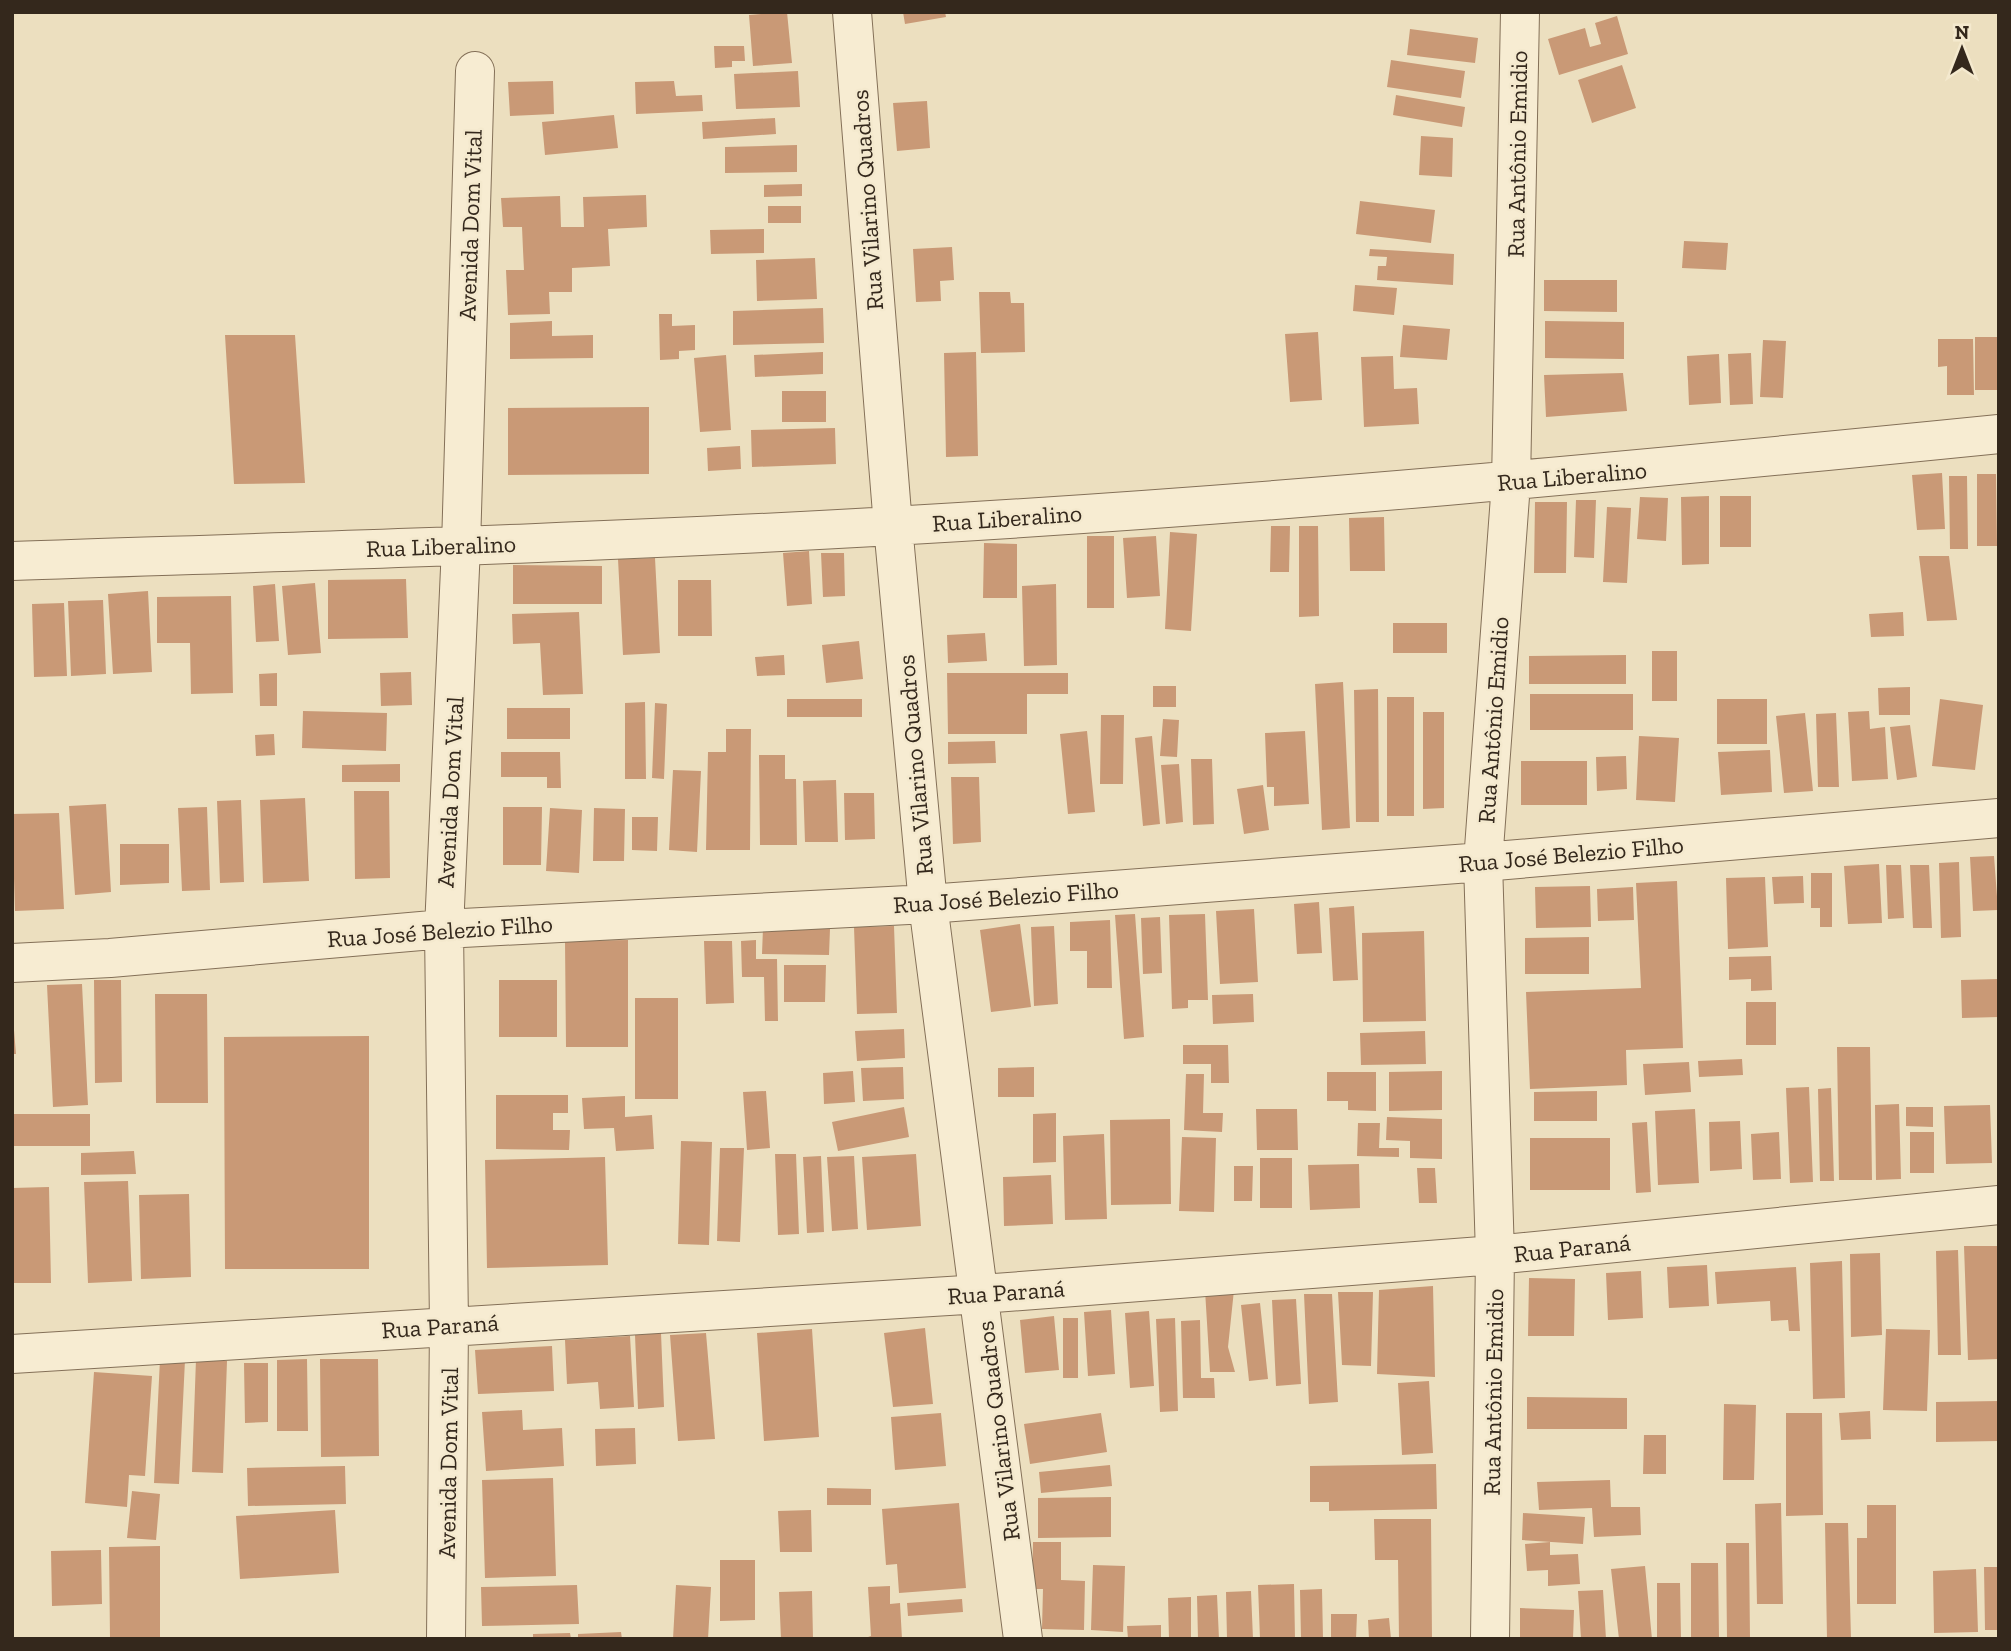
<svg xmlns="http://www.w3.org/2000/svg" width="2011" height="1651" font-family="'Zilla Slab',serif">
<rect width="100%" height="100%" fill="#ecdfbf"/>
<!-- building -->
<path fill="#c99976" d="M787,12L792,63L753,66L749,15Z
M903,12H945L946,17L905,24Z
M1617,16L1628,54L1559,75L1548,39L1585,28L1590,47L1601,44L1595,23Z
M1410,29L1478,38L1475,63L1407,55Z
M714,46H744L745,61H732V67L715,68Z
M1391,60L1465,71L1461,98L1387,87Z
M1622,65L1636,108L1592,123L1578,80Z
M798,71L800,107L736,109L734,74Z
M553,81L554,114L510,116L508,82Z
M674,81L676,96L702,95L703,111L636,114L635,82Z
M1396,95L1465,107L1462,127L1393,115Z
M927,101L930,148L897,151L893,103Z
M614,115L618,148L545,155L542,122Z
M775,118L776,134L703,139L702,122Z
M1421,136L1453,138L1452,177L1419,175Z
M797,145V172L725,173V147Z
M802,184V196L764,197V185Z
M646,195L647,227L608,229L610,266L572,268V292H549L550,314L508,315L506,270H524L523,250L522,227H503L501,198L560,196L561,227H584L583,197Z
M1360,201L1435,210L1431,243L1356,234Z
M768,206H801V223H768Z
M764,229V253L711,254L710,230Z
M1684,241L1728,243L1726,270L1682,268Z
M952,247L954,280L940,281L941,301L916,302L913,249Z
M1370,249L1454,254L1453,285L1377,280L1378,266H1386L1387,257L1369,256Z
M815,258L817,299L757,301L756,260Z
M1544,280H1617V312L1544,311Z
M1355,285L1397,288L1394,315L1353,311Z
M979,292H1010L1011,303H1024L1025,352L981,353Z
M823,308L824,343L733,345V311Z
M659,314H672V326L695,325V350L679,351V359L660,360Z
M552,321V336L593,335V358L510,359V323Z
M1545,321L1624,322V359L1545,358Z
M1403,325L1450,329L1447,360L1400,357Z
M1318,332L1322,400L1290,402L1285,334Z
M225,335H295L305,483L234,484Z
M1975,337H1999V390H1975Z
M1938,339H1973L1974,395H1947V366L1938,367Z
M1763,340L1786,341L1783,398L1760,397Z
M823,352V374L755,377L754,355Z
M976,352L978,456L946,457L944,353Z
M1751,353L1753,404L1730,405L1728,354Z
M1719,354L1721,403L1689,405L1687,356Z
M726,355L731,430L700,432L694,358Z
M1393,356L1394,389L1417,388L1419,424L1364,427L1361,357Z
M1623,373L1627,411L1546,417L1544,375Z
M782,391H826V422H782Z
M649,407V474L508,475V408Z
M835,428L836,464L752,467L751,430Z
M740,446L741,469L708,471L707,448Z
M1942,473L1945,529L1917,530L1912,475Z
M1977,474H1996L1997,546H1977Z
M1949,476H1967L1968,549H1950Z
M1709,496V564L1682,565L1681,497Z
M1720,496H1751V547H1720Z
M1640,497L1668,498L1666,541L1637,539Z
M1576,500H1596L1594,558L1574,557Z
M1535,502H1567L1566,573H1534Z
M1607,507L1631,508L1627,583L1603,582Z
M1384,517L1385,571H1350L1349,518Z
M1271,526H1290L1289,572H1270Z
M1299,526H1318L1319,616L1299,617Z
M1170,532L1197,534L1191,631L1165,629Z
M1087,536H1114V608H1087Z
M1156,536L1160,596L1127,598L1123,538Z
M984,543L1017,544V598H983Z
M809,551L812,604L787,606L783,553Z
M821,553H844L845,596L823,597Z
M1919,556H1949L1957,620L1927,621Z
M655,558L660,653L623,655L618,559Z
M513,565L602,566V604H513Z
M406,579L408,638L328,639V580Z
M678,580H711L712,636H678Z
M315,583L321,653L288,655L282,586Z
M275,584L279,641L256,642L253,586Z
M1056,584L1057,665L1024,666L1022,586Z
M148,591L152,672L113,674L108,594Z
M231,596L233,693L191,694L190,643H157V597Z
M103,600L106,674L71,676L68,601Z
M64,603L67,676L34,677L32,604Z
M579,612L583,694L543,695L540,643L513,644L512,614Z
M1903,612L1904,636L1871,637L1869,614Z
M1393,623H1447V653H1393Z
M985,633L987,661L948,663L947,635Z
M859,641L863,679L826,683L822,645Z
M1652,651H1677V701H1652Z
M784,655L785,675L757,676L755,657Z
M1626,655V684H1529V656Z
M411,672L412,705L381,706L380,673Z
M277,673V706H260L259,674Z
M947,673H1068V694H1027V734H948Z
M1343,682L1350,828L1322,830L1315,684Z
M1153,686H1176V707H1153Z
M1910,687V715H1879L1878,688Z
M1378,689L1379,822H1356L1354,690Z
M1530,694H1633V730H1530Z
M1387,697H1414V816H1387Z
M787,699H862V717H787Z
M1717,699H1767V744H1717Z
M1940,699L1983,705L1975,770L1932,766Z
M645,702L646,779H625V703Z
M655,703L667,704L664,779L652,778Z
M507,708H570V739H507Z
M303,711L387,713L386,751L302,748Z
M1869,711L1870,729L1885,727L1888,779L1852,781L1848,712Z
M1423,712H1444V808L1423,809Z
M1805,713L1813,791L1784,793L1776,716Z
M1836,713L1839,787H1818L1816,714Z
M1101,715H1124L1123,784H1100Z
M1163,719L1179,720L1177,757L1160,756Z
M1910,725L1917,777L1897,780L1890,727Z
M726,729H751L750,850H706L708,752H726Z
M1087,731L1095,812L1068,814L1060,734Z
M1305,731L1309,804L1274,806V787H1267L1265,733Z
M274,734L275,755L256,756L255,735Z
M1152,736L1160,824L1143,826L1135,738Z
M1639,736L1679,738L1675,802L1636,800Z
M995,741L996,763L948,764V742Z
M1770,750L1772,792L1721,795L1718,752Z
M501,752H560L561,788H547V777H501Z
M759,755H785V779H796L797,845H760Z
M1626,756L1627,789L1597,791L1596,757Z
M1191,759H1212L1214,824L1193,825Z
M1521,761H1587V805H1521Z
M400,764V782H342V765Z
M1179,764L1183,822L1166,824L1161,765Z
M673,770L701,771L697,852L669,850Z
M951,777H979L981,842L953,844Z
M836,780L838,842H805L803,781Z
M1263,785L1269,830L1244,834L1237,789Z
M354,791H389L390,878L355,879Z
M844,793H874L875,839L845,840Z
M305,798L309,881L263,883L260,800Z
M241,800L244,882L220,883L217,801Z
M106,804L111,892L75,895L69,806Z
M207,807L210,890L182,891L178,808Z
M503,807H542L541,865H503Z
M550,808L582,810L579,873L546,871Z
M594,808L625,809L624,861H593Z
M59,813L64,909L15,911L12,814Z
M632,817H658L657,851L632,850Z
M120,844H169V883L120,885Z
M1994,856L1998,910L1973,911L1970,857Z
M1959,862L1961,937L1941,938L1939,863Z
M1879,864L1882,923L1848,924L1844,866Z
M1886,865H1901L1904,918L1888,919Z
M1910,865H1929L1932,928H1913Z
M1811,873H1832V927H1820V908H1811Z
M1803,876L1804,903L1774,904L1772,877Z
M1765,877L1768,947L1728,949L1726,878Z
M1677,881L1683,1048L1626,1050L1627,1085L1530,1089L1526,992L1641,988L1636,883Z
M1590,886L1591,927L1536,928L1535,887Z
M1633,887L1634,920L1598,921L1597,889Z
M1319,902L1322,953L1297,954L1294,904Z
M1354,906L1358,980L1333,981L1329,908Z
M1254,909L1258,982L1220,984L1216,911Z
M1135,914L1144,1037L1124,1039L1115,915Z
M1205,914L1208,1000H1188V1008L1172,1009L1169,915Z
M1160,917L1162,973L1143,974L1141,918Z
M1110,920L1112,988H1087V951H1070V922Z
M1020,924L1031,1007L991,1012L980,930Z
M894,926L897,1013L857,1014L854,927Z
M1054,926L1058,1004L1034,1006L1031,927Z
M763,928L830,929L829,955L762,954Z
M1424,931L1426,1021L1363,1022L1362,933Z
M1589,937V974H1525V938Z
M628,940V1047H566L565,941Z
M756,940V959H777L778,1021H765L764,977H742L741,941Z
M704,941H732L734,1003L706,1004Z
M1771,956L1772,990L1751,991V979L1729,980V957Z
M784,965H826L825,1002H784Z
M1999,979V1017L1962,1018L1961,980Z
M94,980H121L122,1082L95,1083Z
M499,980H557V1037H499Z
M82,984L88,1105L53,1107L47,985Z
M155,994H207L208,1103H156Z
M1253,994L1254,1022L1213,1024L1212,995Z
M635,998H678V1099H635Z
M1746,1002H1776V1045H1746Z
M12,1006L16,1054H12Z
M904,1029L905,1058L857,1061L855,1031Z
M1425,1031L1426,1064L1361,1065L1360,1033Z
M369,1036V1269H225L224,1037Z
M1183,1045H1228L1229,1083H1211V1064H1183Z
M1837,1047H1870L1872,1180H1839Z
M1742,1059L1743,1075L1699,1077L1698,1061Z
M1689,1062L1691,1092L1645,1095L1643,1064Z
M903,1067L904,1099L863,1101L861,1068Z
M1034,1067V1097H998V1068Z
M853,1071L855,1102L824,1104L823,1073Z
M1442,1071V1110L1389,1111V1072Z
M1327,1072H1376V1111L1348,1110V1101H1327Z
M1186,1074H1204L1203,1113H1223L1222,1132L1184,1130Z
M1809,1087L1813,1182L1790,1183L1786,1088Z
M1831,1088L1834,1181H1820L1818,1089Z
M766,1091L770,1148L747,1150L743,1092Z
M1597,1091V1121H1534V1092Z
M496,1095H568V1113H553V1130H570L569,1150L496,1149Z
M625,1096V1117L652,1115L654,1149L616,1151L614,1128L584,1129L582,1098Z
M1899,1104L1901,1179L1876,1180L1875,1105Z
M1990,1105L1992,1163L1946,1164L1944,1106Z
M904,1107L909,1137L838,1151L832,1122Z
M1906,1107H1933V1127L1906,1126Z
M1256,1109H1297L1298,1150H1257Z
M1695,1109L1699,1183L1658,1185L1655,1111Z
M1056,1113V1162L1033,1163V1114Z
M12,1114H90V1146H12Z
M1387,1117L1442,1119V1159L1410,1158V1141L1386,1140Z
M1170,1119L1171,1204L1111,1205L1110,1120Z
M1740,1121L1742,1169L1710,1171L1709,1122Z
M1647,1122L1651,1192L1636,1193L1632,1123Z
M1358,1123H1380L1379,1148H1399V1157L1357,1156Z
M1779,1132L1781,1179L1753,1180L1751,1134Z
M1910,1132H1934V1173H1910Z
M1104,1134L1107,1219L1065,1220L1063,1136Z
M1182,1137L1216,1138L1214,1212L1179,1211Z
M1530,1138H1610V1190H1530Z
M681,1141L712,1142L709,1245L678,1244Z
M720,1148H744L740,1242L717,1241Z
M134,1151L136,1174L81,1175V1153Z
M775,1154H796L799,1234L778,1235Z
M916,1154L921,1226L867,1230L862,1157Z
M821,1156L824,1232L807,1233L803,1157Z
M854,1156L858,1229L832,1231L827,1157Z
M605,1157L608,1265L487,1268L485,1160Z
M1260,1158H1292V1208H1260Z
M1359,1164L1360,1208L1310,1210L1308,1165Z
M1234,1166H1253L1252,1201H1234Z
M1417,1168H1435L1437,1203H1419Z
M1051,1175L1053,1224L1004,1226L1003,1177Z
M128,1181L132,1281L88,1283L84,1182Z
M49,1187L51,1283H12V1188Z
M189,1194L191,1277L141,1279L139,1195Z
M1964,1246H1997L1999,1359L1968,1360Z
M1958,1250L1961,1355H1938L1936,1251Z
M1880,1253L1882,1335L1851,1337L1850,1254Z
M1842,1261L1845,1398L1813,1399L1810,1263Z
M1707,1265L1709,1306L1669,1308L1667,1267Z
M1796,1267L1800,1331H1789L1788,1320L1771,1321L1770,1301L1717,1304L1715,1272Z
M1641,1271L1643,1318L1608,1320L1606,1273Z
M1529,1278L1575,1279L1574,1336H1528Z
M1433,1286L1435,1377L1377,1374L1379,1290Z
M1205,1290H1234L1228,1347L1235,1372H1210Z
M1338,1292H1373L1371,1366L1342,1365Z
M1304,1294H1332L1338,1402L1309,1404Z
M1296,1299L1301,1384L1276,1386L1272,1300Z
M1260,1303L1268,1379L1249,1381L1241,1305Z
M1111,1310L1115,1374L1088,1376L1084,1312Z
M1149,1311L1154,1386L1130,1388L1125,1313Z
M1054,1316L1059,1370L1025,1373L1020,1320Z
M1063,1318H1078V1378H1063Z
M1175,1318L1178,1411L1160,1412L1156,1319Z
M1200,1320L1201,1378H1214L1215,1398H1183L1181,1321Z
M925,1328L933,1404L893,1407L884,1333Z
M812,1329L819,1437L764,1441L757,1333Z
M1886,1329L1930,1330L1927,1411L1883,1410Z
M661,1333L664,1407L638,1409L635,1335Z
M706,1333L715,1439L678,1441L670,1335Z
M630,1336L634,1407L600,1409L598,1382L567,1384L565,1340Z
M552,1346L554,1391L478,1394L475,1350Z
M160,1359L185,1360L179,1484L154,1483Z
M196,1359L227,1361L223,1473L192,1472Z
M307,1359L308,1431H277V1360Z
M320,1359H378L379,1456L321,1457Z
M244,1363H268V1422L245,1423Z
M94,1372L152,1376L145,1476L129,1475L127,1507L85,1503Z
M1429,1381L1433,1453L1402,1455L1398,1383Z
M1527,1397L1627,1398V1429H1527Z
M1999,1401V1441L1936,1442V1402Z
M1724,1404L1756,1405L1754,1480H1723Z
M522,1410L523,1430L562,1428L564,1466L486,1471L482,1412Z
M1870,1411L1871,1439L1841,1440L1839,1413Z
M941,1413L946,1466L895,1470L891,1417Z
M1101,1413L1107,1452L1030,1464L1024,1424Z
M1786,1413H1822L1823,1515L1786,1516Z
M635,1428L636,1464L596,1466L595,1429Z
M1644,1435H1666V1474H1643Z
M1436,1464L1437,1509L1329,1511V1502H1310V1466Z
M1110,1465L1112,1486L1041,1493L1039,1472Z
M345,1466L346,1504L248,1506L247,1468Z
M553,1478L556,1576L485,1578L482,1480Z
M1610,1480L1611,1507H1640L1641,1535L1594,1537L1592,1508L1539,1510L1537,1482Z
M827,1488L871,1489V1505H827Z
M132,1491L160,1494L156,1540L127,1538Z
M1111,1497V1537L1038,1538V1498Z
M959,1503L966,1588L899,1593L897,1564L886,1565L882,1509Z
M1781,1503L1783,1604H1757L1755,1504Z
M1867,1505H1896V1604H1857V1538H1867Z
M335,1510L339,1573L240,1579L236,1516Z
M811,1510L812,1552H780L778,1511Z
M1523,1513L1585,1517L1583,1544L1522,1540Z
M1374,1519H1431L1432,1639H1399L1398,1560H1375Z
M1825,1523H1848L1851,1639H1827Z
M1033,1542H1061V1580L1085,1581L1084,1630L1042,1629L1043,1589H1032Z
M1550,1542V1555L1578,1554L1580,1584L1548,1586V1570L1527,1571L1525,1544Z
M1726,1543H1749L1750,1639H1727Z
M160,1546V1639H110L109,1547Z
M101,1550L102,1604L52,1606L51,1551Z
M720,1560H755V1620L720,1621Z
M1691,1563H1718L1719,1638L1691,1639Z
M1093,1565L1125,1566L1123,1632L1091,1630Z
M1645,1566L1652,1639H1619L1611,1569Z
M1984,1567H1999V1630H1985Z
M1976,1569L1978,1632L1934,1633L1933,1571Z
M1657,1583H1680L1681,1639H1657Z
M1294,1584L1295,1639H1260L1258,1585Z
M577,1585L579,1624L482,1626L481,1587Z
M676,1585L711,1587L708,1639H673Z
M890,1586V1604L900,1603L902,1639H862L871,1636L868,1587Z
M1322,1589L1323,1639H1301L1300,1590Z
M1603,1590L1606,1639H1581L1578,1591Z
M812,1591L813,1639H781L779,1592Z
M1251,1591L1253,1639H1227L1226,1592Z
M1217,1595L1219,1639H1198L1197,1596Z
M1191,1597V1639H1169L1168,1598Z
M962,1599L963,1612L908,1616L907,1603Z
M1520,1608L1574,1610L1573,1639H1520Z
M1331,1614H1357L1356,1639H1331Z
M1389,1618L1391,1639H1369L1368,1620Z
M1161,1625V1639H1128L1127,1626Z
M621,1632L622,1639H578V1634Z
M570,1633L571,1639H533V1634Z"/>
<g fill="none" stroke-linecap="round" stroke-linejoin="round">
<defs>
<path id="street" d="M852,12L893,526L928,904L1023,1639
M12,561C306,551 599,543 892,526C1262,505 1630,471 1999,434
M12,963L110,958L444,929L928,904L1483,862L1999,818
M12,1354L981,1294L1495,1255L1999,1205
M446,1639L449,1325L444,929L461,546L475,71
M1490,1639L1495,1255L1483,862L1511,483L1520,12"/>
</defs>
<!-- street casing -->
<use href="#street" stroke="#847058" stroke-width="40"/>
<!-- street -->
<use href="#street" stroke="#f7ecd2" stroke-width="38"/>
</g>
<g text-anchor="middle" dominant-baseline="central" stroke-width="5" stroke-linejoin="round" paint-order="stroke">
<!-- street labels -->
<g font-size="24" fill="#34281c" stroke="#f4e9ce">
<text transform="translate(1517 154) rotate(-89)">Rua Antônio Emidio</text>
<text transform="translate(867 200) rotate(-94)">Rua Vilarino Quadros</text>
<text transform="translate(470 225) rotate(-88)">Avenida Dom Vital</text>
<text transform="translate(1572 476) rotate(-5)">Rua Liberalino</text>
<text transform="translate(1007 518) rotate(-4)">Rua Liberalino</text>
<text transform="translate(441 546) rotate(-2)">Rua Liberalino</text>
<text transform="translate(1493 720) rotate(-86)">Rua Antônio Emidio</text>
<text transform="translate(915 765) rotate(-95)">Rua Vilarino Quadros</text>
<text transform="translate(450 792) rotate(-87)">Avenida Dom Vital</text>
<text transform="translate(1571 854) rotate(-5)">Rua José Belezio Filho</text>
<text transform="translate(1006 897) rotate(-4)">Rua José Belezio Filho</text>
<text transform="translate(440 931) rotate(-4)">Rua José Belezio Filho</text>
<text transform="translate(1572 1248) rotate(-6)">Rua Paraná</text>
<text transform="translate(1006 1292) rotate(-4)">Rua Paraná</text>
<text transform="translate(440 1326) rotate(-4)">Rua Paraná</text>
<text transform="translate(1493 1392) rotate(-89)">Rua Antônio Emidio</text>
<text transform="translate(998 1431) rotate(-97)">Rua Vilarino Quadros</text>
<text transform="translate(448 1463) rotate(-89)">Avenida Dom Vital</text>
</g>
</g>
<!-- border -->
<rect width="2011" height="1651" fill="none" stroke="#34281c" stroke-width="28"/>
<!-- north arrow -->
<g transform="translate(1962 49)" stroke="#f4e9ce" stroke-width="5" paint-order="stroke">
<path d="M0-5L12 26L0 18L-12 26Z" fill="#34281c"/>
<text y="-10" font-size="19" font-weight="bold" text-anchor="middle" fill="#34281c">N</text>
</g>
</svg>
